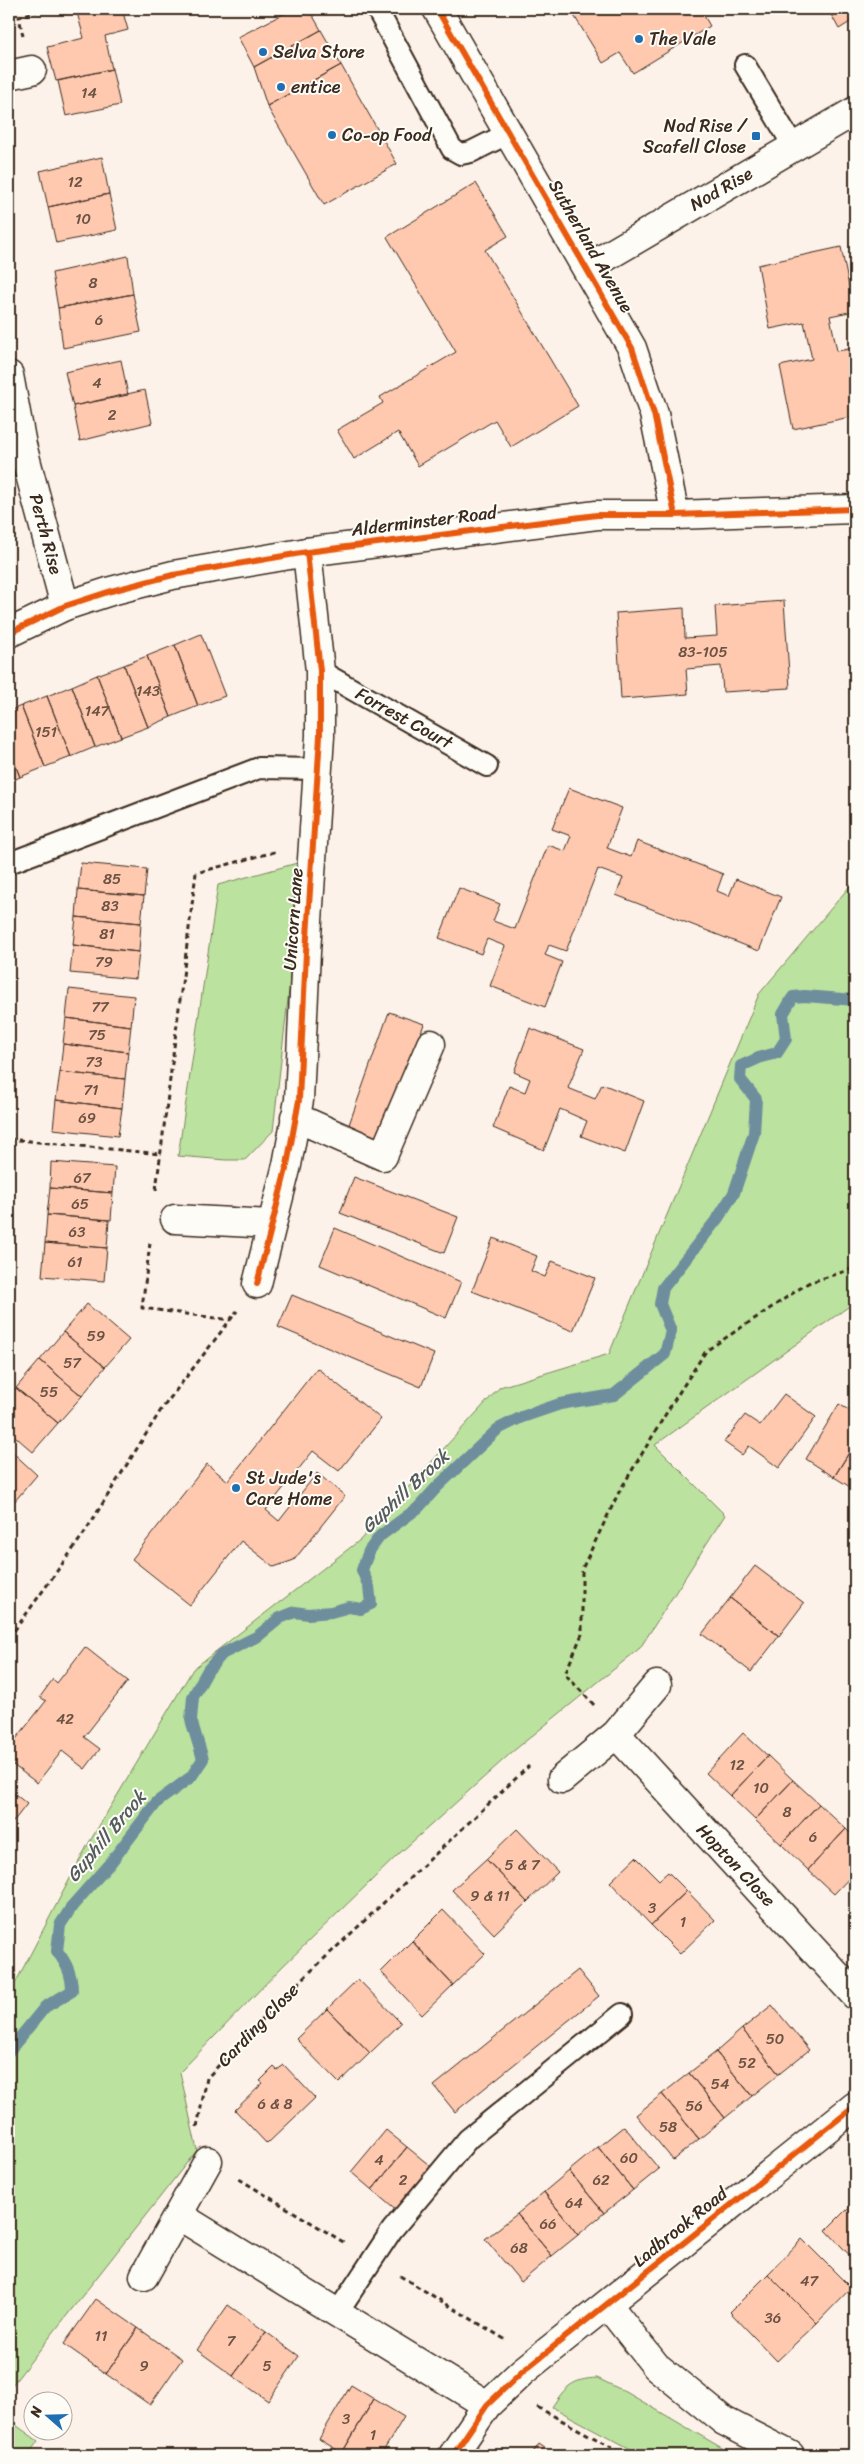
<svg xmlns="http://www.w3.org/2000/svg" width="864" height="2464" font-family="Sriracha,sans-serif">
<rect width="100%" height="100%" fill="#fdf2e9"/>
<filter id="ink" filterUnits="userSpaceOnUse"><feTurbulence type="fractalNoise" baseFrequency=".02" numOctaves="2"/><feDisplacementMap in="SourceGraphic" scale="10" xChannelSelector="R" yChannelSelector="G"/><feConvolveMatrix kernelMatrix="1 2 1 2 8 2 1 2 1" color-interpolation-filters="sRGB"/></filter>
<g filter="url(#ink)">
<!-- green -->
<path fill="#bbe29e" stroke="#7b865e" d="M297,863L289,990L273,1131L245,1160H226L178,1156L218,885Z
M855,880V1302L655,1445L725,1515L640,1648L511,1753L401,1852L283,1966L180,2072L197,2150L9,2389V1995L87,1846L193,1669L360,1540L500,1387L609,1354L759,994Z
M597,2378L626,2392L734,2455H642L552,2407C565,2387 572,2379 597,2378Z
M9,2420L38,2441L28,2455H9Z"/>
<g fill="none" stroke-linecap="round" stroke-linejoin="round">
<!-- stream -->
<path stroke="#6e8e9d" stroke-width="12" d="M9,2051L45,2007L72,1991C72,1975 67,1964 57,1951L60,1925L73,1905L111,1862L157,1802L191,1777L203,1759L191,1720L193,1697L208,1670L222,1654L258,1636L280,1618L295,1612L308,1614L331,1612L349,1607L361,1609L371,1604L369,1587L362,1570L369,1551L380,1536L418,1508L437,1487L498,1429L522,1417L560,1404L614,1395L665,1354L671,1331L660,1304L663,1288L718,1218L734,1193L754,1133L756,1099L740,1079L741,1066L761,1057L777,1053L786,1039L783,1014L793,997L805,996L855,1000"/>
</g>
<!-- building -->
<path fill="#ffc9b0" stroke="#3b2a1e" d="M76,9H122L128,30L105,36L112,69L56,81L47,47L84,38Z
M293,9H309L321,30L254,67L238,37Z
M570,9H700L710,26L633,73L620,53L603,63Z
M828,9H855V19L839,29Z
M321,30L341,65L267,106L254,67Z
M341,65L397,164L324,205L267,106Z
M112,69L120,105L66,116L58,81Z
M102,157L109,194L48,207L40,171Z
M476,183L508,236L485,250L578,406L511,447L495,420L418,466L398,432L354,459L337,430L383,403L380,397L456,352L387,237Z
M109,194L117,230L56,243L48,207Z
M841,247L854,311L830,316L837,351L855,348V416L793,429L780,366L812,359L804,322L770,329L758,265Z
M128,256L133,294L58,308L52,273Z
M133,294L141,332L63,348L58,308Z
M121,360L128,395L73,406L65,372Z
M145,390L152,423L80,441L73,406Z
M784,601L790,688L723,692L721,666L686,669L688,694L621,699L616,613L684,608L685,638L717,636L715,606Z
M201,634L225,696L198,706L175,645Z
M175,645L198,706L171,717L147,656Z
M147,656L171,717L148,727L124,665Z
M124,665L148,727L121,737L97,675Z
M97,675L121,737L95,747L72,686Z
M72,686L95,747L71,757L47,696Z
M47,696L71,757L45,767L21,706Z
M21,706L45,767L20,777L9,749V711Z
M9,749L20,777L9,782Z
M569,788L622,808L607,848L631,857L637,841L723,874L717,891L729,896L736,879L781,897L759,951L616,895L623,878L598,869L566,951L549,945L545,955L562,962L545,1007L490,986L505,946L487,939L481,954L439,938L459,888L500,904L493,921L515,929L548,845L565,851L571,836L552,829Z
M81,863L147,869L144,896L78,890Z
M78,890L144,896L141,923L76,917Z
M76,917L141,923L139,952L73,945Z
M73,945L139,952L136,979L70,973Z
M69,989L134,996L131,1026L66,1018Z
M389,1012L424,1024L381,1146L346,1133Z
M66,1018L131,1026L128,1052L63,1044Z
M530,1028L584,1049L568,1088L595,1099L602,1084L644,1101L625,1153L581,1136L587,1121L560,1109L544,1150L493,1128L509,1086L525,1092L530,1079L514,1072Z
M63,1044L128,1052L125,1079L60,1072Z
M60,1072L125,1079L122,1108L56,1100Z
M56,1100L122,1108L118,1136L53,1129Z
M51,1162L115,1167L113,1193L50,1188Z
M354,1177L458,1217L444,1253L340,1213Z
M50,1188L113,1193L111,1220L47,1215Z
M47,1215L109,1220L107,1248L45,1243Z
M335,1228L461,1282L446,1318L320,1265Z
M493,1238L537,1256L531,1271L545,1277L552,1261L595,1278L573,1331L472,1291Z
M45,1243L107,1248L104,1281L42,1276Z
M292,1295L434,1354L421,1387L278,1327Z
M87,1304L129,1340L105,1367L63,1332Z
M63,1332L105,1367L82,1396L40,1360Z
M40,1360L82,1396L58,1423L16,1388Z
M317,1368L381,1419L339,1471L313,1451L266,1510L279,1521L317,1473L345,1496L294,1560L274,1567L241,1541L190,1605L132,1559L207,1464L228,1481Z
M16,1388L58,1423L33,1452L9,1431V1396Z
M784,1394L816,1417L779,1468L749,1446L742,1455L724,1442L745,1415L760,1425Z
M839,1404L855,1414V1443L834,1477L806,1459Z
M855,1443V1490L834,1477Z
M9,1449L37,1475L14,1502L9,1497Z
M755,1566L804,1603L779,1636L730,1598Z
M730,1598L779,1636L751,1672L702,1634Z
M85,1647L128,1681L84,1737L100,1749L85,1769L62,1751L37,1783L9,1762V1748L46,1701L40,1697L53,1679L57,1683Z
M743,1733L768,1756L730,1796L706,1773Z
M768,1756L793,1780L755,1820L730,1796Z
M793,1780L819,1804L781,1844L755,1820Z
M9,1789L27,1804L9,1827Z
M819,1804L846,1829L808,1870L781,1844Z
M517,1829L558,1872L527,1902L486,1859Z
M846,1829L855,1838V1872L834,1894L808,1870Z
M636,1857L659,1880L668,1872L687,1891L651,1925L610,1882Z
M486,1859L527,1902L494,1934L452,1890Z
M687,1891L715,1920L680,1954L651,1925Z
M443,1910L485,1954L453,1985L412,1941Z
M412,1941L453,1985L422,2015L381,1972Z
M578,1970L599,1996L455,2112L434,2086Z
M358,1979L401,2023L370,2053L327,2009Z
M772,2005L809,2050L779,2074L742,2029Z
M327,2009L370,2053L339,2083L296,2039Z
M742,2029L779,2074L752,2096L716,2052Z
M716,2052L752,2096L725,2118L689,2073Z
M284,2065L315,2098L267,2144L235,2110L263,2083L260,2081L274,2067L277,2070Z
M689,2073L725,2118L699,2139L662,2094Z
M662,2094L699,2139L673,2160L636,2115Z
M624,2126L659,2169L633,2190L598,2147Z
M386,2130L407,2147L372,2190L351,2172Z
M407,2147L434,2169L398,2212L372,2190Z
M598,2147L633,2190L604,2213L569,2171Z
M569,2171L604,2213L578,2235L544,2192Z
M544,2192L578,2235L552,2256L517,2214Z
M855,2201V2261L826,2230Z
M517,2214L552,2256L521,2282L485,2239Z
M802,2239L851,2288L817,2323L768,2274Z
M768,2274L817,2323L777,2361L730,2312Z
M96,2299L138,2328L106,2374L64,2344Z
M228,2305L266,2332L233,2376L197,2350Z
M138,2328L182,2359L150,2405L106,2374Z
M266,2332L299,2356L268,2401L233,2376Z
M351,2385L374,2399L342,2453L319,2439Z
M374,2399L404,2417L381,2455H346L342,2453Z
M539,2444L555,2455H531Z"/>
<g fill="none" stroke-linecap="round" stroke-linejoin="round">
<defs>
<path id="lane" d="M378,9L379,13L452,149L461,154L471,152L509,133
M745,65L794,147
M320,671L487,766
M9,863L259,768L318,769
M337,2313L392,2230L468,2139L622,2014"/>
<path id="street" d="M437,9L632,348L654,414L675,515
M9,75L32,70
M587,268L855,111
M9,375L22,445L65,606
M295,1117L383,1156L431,1044
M175,1219L271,1224
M257,1284L287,1165L299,1100L306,952L320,736V671L307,552
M616,1734L855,1995
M562,1779L616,1734L657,1685
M178,2215L487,2405
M144,2276L208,2161
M607,2304L656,2366L724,2421L790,2455
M453,2455L487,2405L523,2371L855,2106"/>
<path id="secondary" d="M9,633L65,606L111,591L173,575L307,552L597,515H675L855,509"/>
</defs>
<!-- lane casing -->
<use href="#lane" stroke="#3b2a1e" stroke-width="24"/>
<!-- street casing -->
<use href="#street" stroke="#3b2a1e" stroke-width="31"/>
<!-- secondary casing -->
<use href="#secondary" stroke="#3b2a1e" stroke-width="31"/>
<!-- path -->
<path stroke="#3b2a1e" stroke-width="3" stroke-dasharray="5 4" stroke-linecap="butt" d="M23,36L19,17L42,9
M9,1139L161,1154
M156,1190L196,873L278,851
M150,1243L142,1308L230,1320
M9,1638L83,1535L161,1410L237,1311
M594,1705L565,1674L582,1634V1569L619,1492L673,1402L706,1351L808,1283L855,1268
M197,2127L207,2078L277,2003L529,1766
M239,2179L345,2243
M400,2276L506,2340
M537,2407L626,2455"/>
<!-- lane -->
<use href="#lane" stroke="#fdfcf7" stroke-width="20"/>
<!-- street -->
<use href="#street" stroke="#fdfcf7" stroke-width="28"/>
<!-- secondary -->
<use href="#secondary" stroke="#fdfcf7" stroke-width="28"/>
<defs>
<path id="cycleway" d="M437,9L632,348L654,414L675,515
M9,633L65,606L111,591L173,575L307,552L597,515H675L855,509
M257,1284L287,1165L299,1100L306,952L320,736V671L307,552
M453,2455L487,2405L523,2371L855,2106"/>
</defs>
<!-- cycleway casing -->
<use href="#cycleway" stroke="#fdfcf7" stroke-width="9"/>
<!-- cycleway -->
<use href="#cycleway" stroke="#e8590c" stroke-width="6"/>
</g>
</g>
<!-- markers -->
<g fill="#1f6fb2" stroke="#fdfcf7" stroke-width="2">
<circle cx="639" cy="39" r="5"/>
<circle cx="263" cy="52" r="5"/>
<circle cx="281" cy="87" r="5"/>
<circle cx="332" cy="135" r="5"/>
<rect x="751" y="131" width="10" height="10" rx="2.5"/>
<circle cx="236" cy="1488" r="5"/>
</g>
<g text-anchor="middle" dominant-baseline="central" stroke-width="4" stroke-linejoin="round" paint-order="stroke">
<!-- number labels -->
<g font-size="15" fill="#6c5242">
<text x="89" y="93">14</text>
<text x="75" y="182">12</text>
<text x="83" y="219">10</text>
<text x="93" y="283">8</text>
<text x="99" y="320">6</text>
<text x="97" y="383">4</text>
<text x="112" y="415">2</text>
<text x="703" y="652">83-105</text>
<text x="148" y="691">143</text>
<text x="97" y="711">147</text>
<text x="46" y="732">151</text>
<text x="112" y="879">85</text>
<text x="110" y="906">83</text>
<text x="107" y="934">81</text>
<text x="104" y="962">79</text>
<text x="100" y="1007">77</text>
<text x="97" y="1035">75</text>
<text x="94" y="1062">73</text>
<text x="91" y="1090">71</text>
<text x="87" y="1118">69</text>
<text x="82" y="1178">67</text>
<text x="80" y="1204">65</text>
<text x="77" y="1232">63</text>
<text x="75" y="1262">61</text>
<text x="96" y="1336">59</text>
<text x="72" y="1363">57</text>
<text x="49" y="1392">55</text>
<text x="65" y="1719">42</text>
<text x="737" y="1765">12</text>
<text x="761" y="1788">10</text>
<text x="787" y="1812">8</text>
<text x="813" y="1837">6</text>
<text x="522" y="1865">5 &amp; 7</text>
<text x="490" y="1896">9 &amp; 11</text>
<text x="652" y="1908">3</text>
<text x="683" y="1922">1</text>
<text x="775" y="2039">50</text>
<text x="747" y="2063">52</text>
<text x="720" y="2084">54</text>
<text x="275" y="2104">6 &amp; 8</text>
<text x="694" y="2106">56</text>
<text x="668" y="2127">58</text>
<text x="629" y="2158">60</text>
<text x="379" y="2160">4</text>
<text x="403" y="2180">2</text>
<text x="601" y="2180">62</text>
<text x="574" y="2203">64</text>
<text x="548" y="2224">66</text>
<text x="519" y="2248">68</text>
<text x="809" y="2281">47</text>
<text x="773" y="2318">36</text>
<text x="101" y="2336">11</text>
<text x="231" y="2341">7</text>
<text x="144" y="2366">9</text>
<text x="267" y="2366">5</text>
<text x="346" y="2419">3</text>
<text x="373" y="2435">1</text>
</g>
<!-- poi labels -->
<g font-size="18" fill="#3b2a1e" stroke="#fdfcf7" text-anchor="start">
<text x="649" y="39">The Vale</text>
<text x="273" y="52">Selva Store</text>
<text x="291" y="87">entice</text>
<text x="746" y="126" text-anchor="end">Nod Rise /<tspan x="746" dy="21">Scafell Close</tspan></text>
<text x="342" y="135">Co-op Food</text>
<text x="246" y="1478">St Jude's<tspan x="246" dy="21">Care Home</tspan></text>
</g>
<!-- street labels -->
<g font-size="18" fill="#3b2a1e" stroke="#fdfcf7">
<text transform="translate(721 189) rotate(-30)">Nod Rise</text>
<text transform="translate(591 246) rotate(60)">Sutherland Avenue</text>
<text transform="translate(424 521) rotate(-7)">Alderminster Road</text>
<text transform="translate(46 534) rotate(75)">Perth Rise</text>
<text transform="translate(404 718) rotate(29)">Forrest Court</text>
<text transform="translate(293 919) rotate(-86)">Unicorn Lane</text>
<text transform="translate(736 1865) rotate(47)">Hopton Close</text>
<text transform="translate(258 2025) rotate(-46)">Carding Close</text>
<text transform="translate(680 2227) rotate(-39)">Ladbrook Road</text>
</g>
<!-- water labels -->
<g font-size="19" font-style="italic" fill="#545c5d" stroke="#fdfcf7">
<text transform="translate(405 1491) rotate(-43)">Guphill Brook</text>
<text transform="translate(106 1836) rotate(-50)">Guphill Brook</text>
</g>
</g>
<!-- margin -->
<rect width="864" height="2464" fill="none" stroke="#fdfcf7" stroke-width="30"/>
<rect x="15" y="15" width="834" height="2434" fill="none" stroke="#3b2a1e" stroke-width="2" filter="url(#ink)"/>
<!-- north arrow -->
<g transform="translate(48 2416) rotate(290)"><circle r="24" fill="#fdfcf7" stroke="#afa8a0"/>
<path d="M0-4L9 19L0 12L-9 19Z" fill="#1f6fb2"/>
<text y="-8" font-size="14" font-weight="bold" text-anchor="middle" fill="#3b2a1e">N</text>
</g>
</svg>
